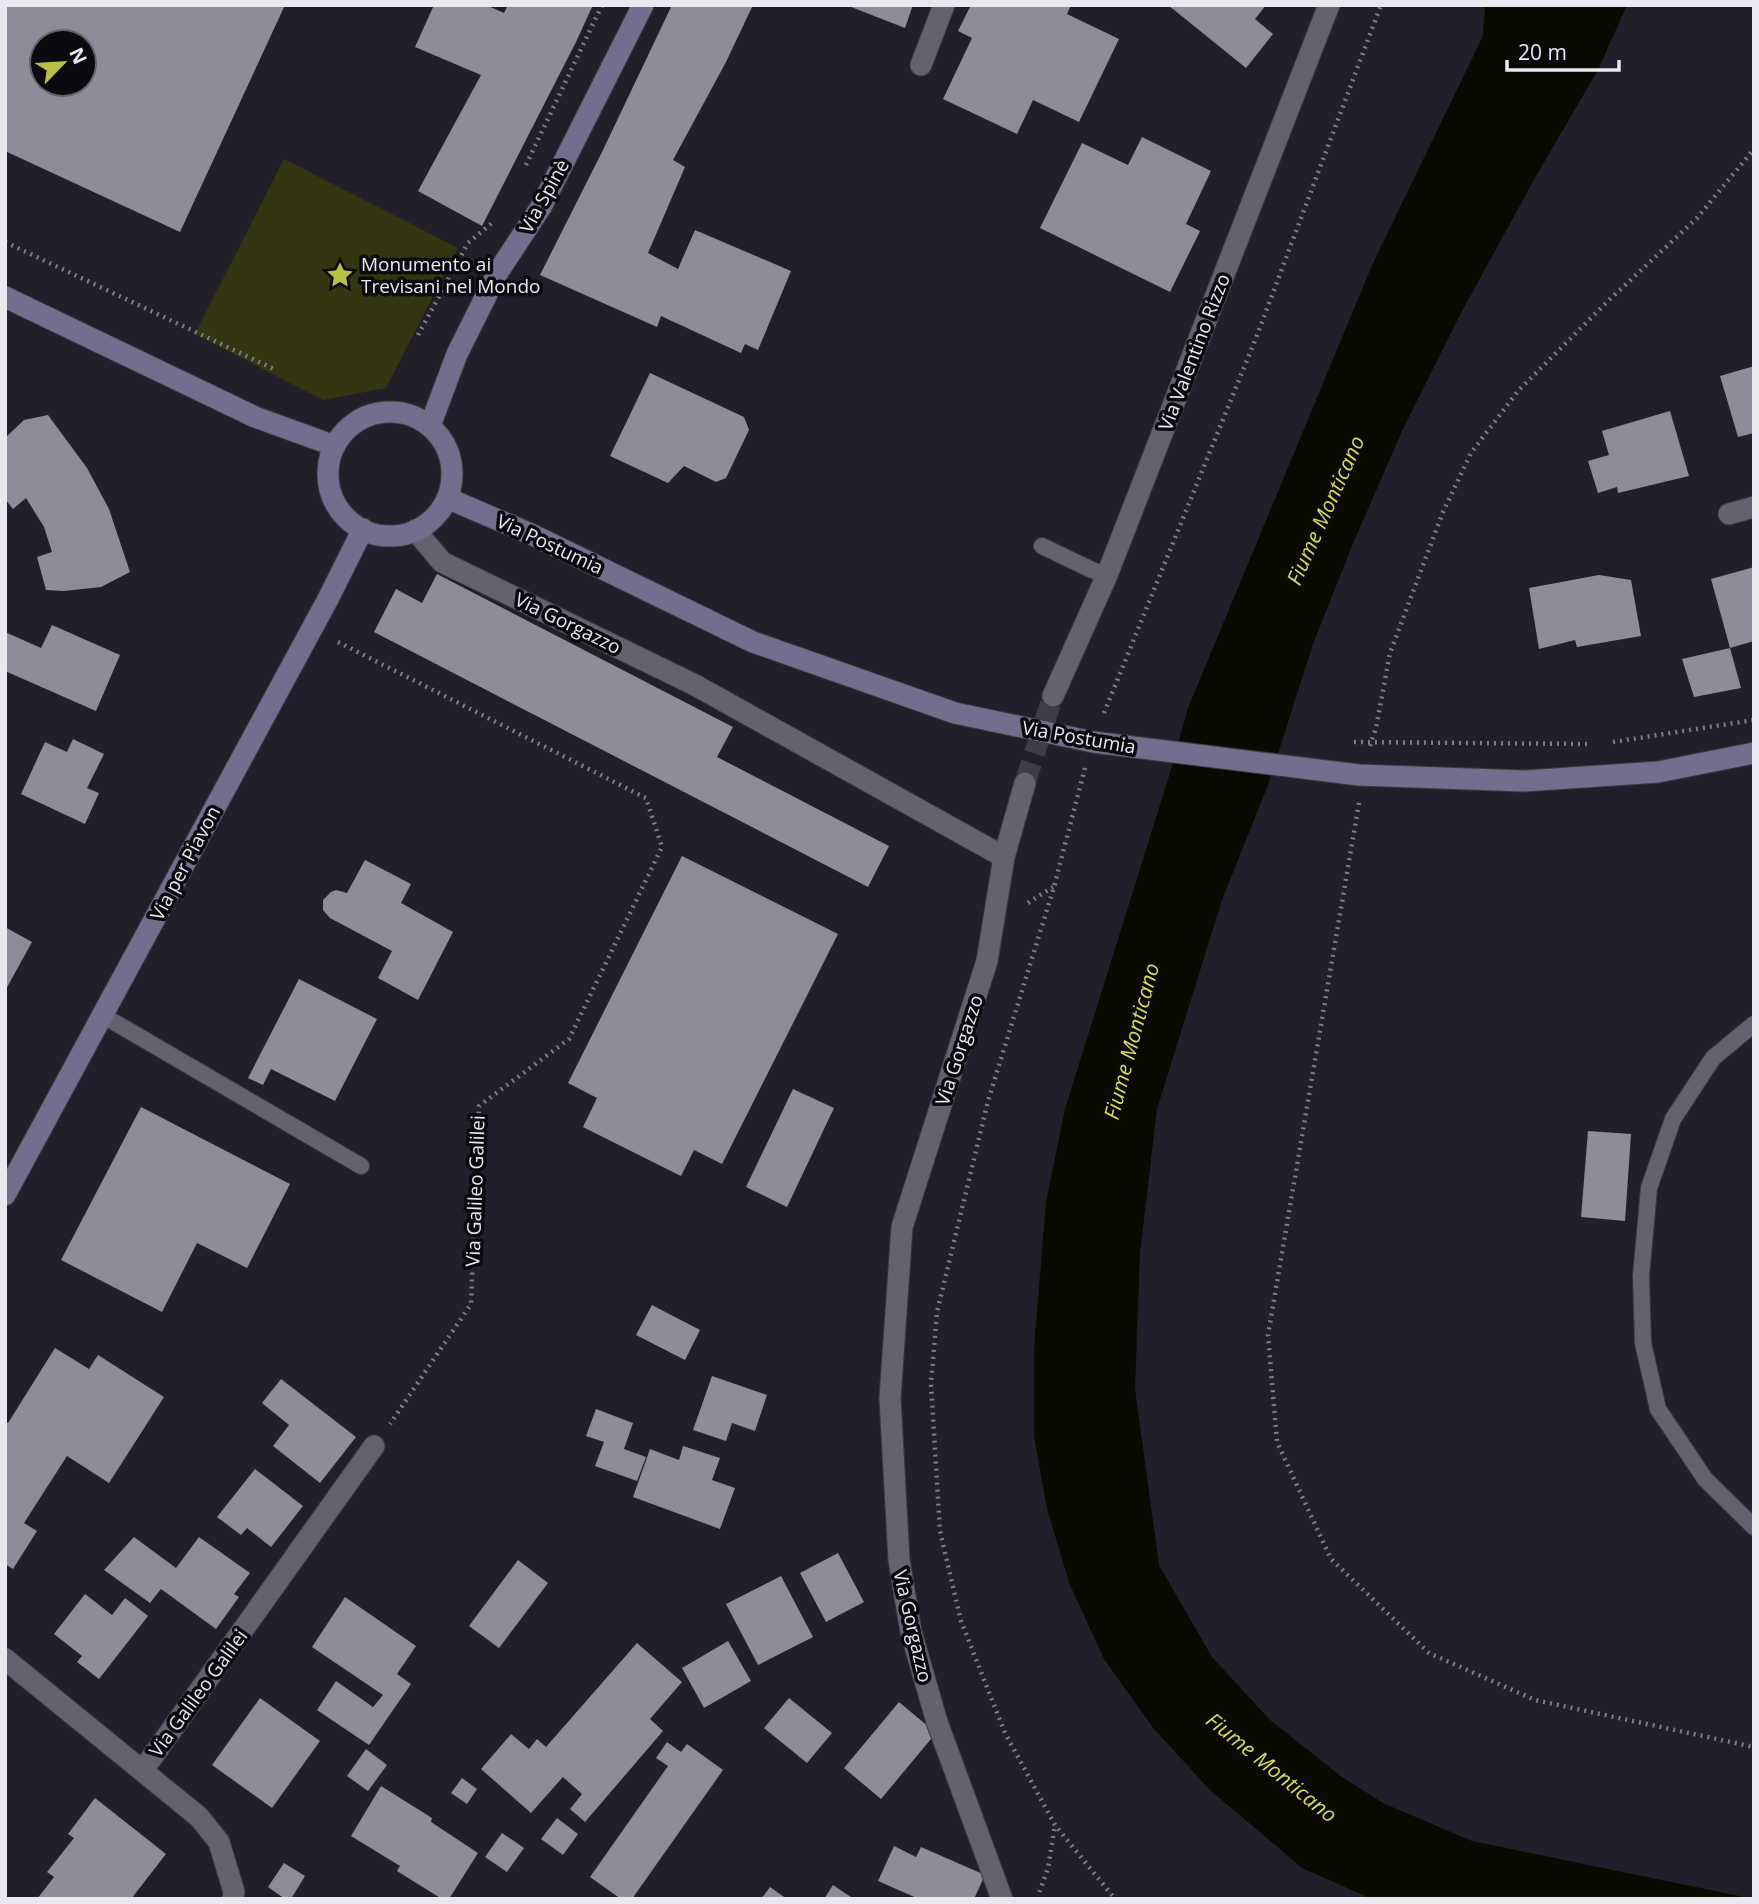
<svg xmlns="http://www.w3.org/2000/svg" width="1759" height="1904" font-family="'Open Sans',sans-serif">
<rect width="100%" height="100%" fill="#21202a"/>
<!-- green -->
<path fill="#333610" d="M284,159L458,248L386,388L323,400L195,334Z"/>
<!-- water -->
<path fill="#090a00" d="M1485,5H1627L1598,70L1540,169L1496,249L1460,315L1402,431L1352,546L1313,644L1268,785L1222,900L1157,1109L1140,1253L1135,1389L1159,1565L1212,1657L1270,1720L1342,1777L1383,1803L1472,1841L1754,1899H1372L1302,1868L1210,1790L1154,1729L1104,1659L1070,1585L1047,1509L1034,1436V1347L1046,1202L1065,1109L1169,776L1188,708L1373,263L1483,36Z"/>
<!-- building -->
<path fill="#8d8c99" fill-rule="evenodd" d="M5,5H285L180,232L5,151ZM42,42H84V84H42Z
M434,5H486L504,13L508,5H593L576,42L482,226L418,191L481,75L415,47Z
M672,5H753L726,62L673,160L685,167L648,253L678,269L695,230L791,271L758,350L745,344L741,353L661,316L657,327L540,275L602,152Z
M846,5H913L905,28Z
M971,5H1071L1067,14L1119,39L1079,122L1033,100L1017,134L943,99L972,38L958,31Z
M1168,5H1266L1255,19L1273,34L1246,68Z
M1142,137L1211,171L1186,224L1200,231L1170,292L1040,228L1082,143L1128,165Z
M1754,366V433L1738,437L1720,376Z
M650,373L744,417L749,430L726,478L716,482L684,466L668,483L610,456Z
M1670,411L1689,476L1618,493L1617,487L1598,493L1588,461L1609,455L1602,431Z
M48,415L87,468L109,509L130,572L101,587L64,591L46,590L37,557L52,552L44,527L26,498L13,509L5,499V438L24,420Z
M1754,567V641L1730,648L1741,688L1694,697L1682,659L1730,648L1711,579Z
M437,574L733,727L717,757L889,846L868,887L374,632L396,589L422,603Z
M1599,575L1631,580L1641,636L1577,647L1575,640L1539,649L1529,588Z
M52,625L120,655L96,711L5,671V632L41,648Z
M73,739L104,754L87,788L99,793L85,824L21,794L45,742L67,752Z
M682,856L838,934L722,1164L694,1150L681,1176L583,1127L597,1098L568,1083Z
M365,860L411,884L401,903L453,932L418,1000L378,978L392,951L330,918L323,910V900L331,892L336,890L347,893Z
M5,927L32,942L5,991Z
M299,979L377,1019L335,1101L271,1069L263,1085L248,1078Z
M793,1089L834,1108L787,1207L746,1187Z
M141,1107L290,1184L247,1268L197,1243L162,1312L61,1260Z
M1588,1131L1631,1134L1625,1221L1581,1217Z
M652,1305L700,1330L685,1360L636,1335Z
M55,1348L89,1369L98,1355L164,1397L109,1483L67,1456L24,1523L37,1531L13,1569L5,1564V1421L8,1423Z
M712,1376L767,1395L755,1431L732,1423L726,1441L693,1430Z
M281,1379L356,1437L320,1483L273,1446L289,1425L262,1403Z
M596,1409L633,1423L624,1449L646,1457L637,1481L595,1466L604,1442L586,1436Z
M683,1446L720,1458L712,1480L735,1488L720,1529L633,1497L650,1449L679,1460Z
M255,1469L303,1506L271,1547L247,1528L241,1535L217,1517Z
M134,1537L176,1568L199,1537L250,1573L234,1594L239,1597L216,1629L161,1589L150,1603L104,1570Z
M838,1553L864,1602L826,1622L800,1573Z
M518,1560L548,1583L499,1648L469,1626Z
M781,1576L813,1637L758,1665L726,1604Z
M85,1594L112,1615L125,1598L148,1616L99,1679L77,1662L82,1656L54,1634Z
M345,1597L416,1646L397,1674L411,1684L369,1745L317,1710L336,1681L373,1707L383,1695L312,1647Z
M728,1641L751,1681L704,1708L682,1668Z
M637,1643L682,1682L650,1719L663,1731L585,1822L570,1809L582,1794L563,1777L531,1813L481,1769L511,1734L529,1749L537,1739L546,1747Z
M260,1698L320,1741L272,1808L212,1765Z
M789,1698L832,1733L807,1763L764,1728Z
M899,1702L936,1733L881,1799L844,1768Z
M667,1742L681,1752L687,1744L723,1770L632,1899H621L590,1877L668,1766L656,1758Z
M366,1749L387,1765L368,1791L347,1776Z
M462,1778L477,1789L467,1804L451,1793Z
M381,1786L432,1818L431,1822L478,1853L449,1899H442L397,1871L400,1866L351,1836Z
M95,1798L166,1854L131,1899H37L54,1877L47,1872L74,1838L68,1834Z
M557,1818L578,1834L563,1855L541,1839Z
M502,1833L524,1848L507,1872L485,1857Z
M894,1846L916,1857L921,1847L985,1875L974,1899H919L878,1881Z
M284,1863L305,1876L291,1899H285L268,1887Z
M833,1885L854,1899H824Z
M770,1887L787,1899H761Z"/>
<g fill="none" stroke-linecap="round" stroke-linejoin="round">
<!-- street-tunnel -->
<path stroke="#3f3e48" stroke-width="21" stroke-dasharray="21 10" stroke-linecap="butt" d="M1025,783L1053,696"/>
<defs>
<path id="lane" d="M1042,546L1092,570L1107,575
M102,1015L361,1166
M1754,1024L1713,1058L1673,1119L1649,1188L1641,1276L1643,1343L1658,1409L1705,1479L1754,1527"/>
<path id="street" d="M921,65L944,5
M1729,514L1754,507
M415,530L442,562L695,685L1004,857
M1053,696L1107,575L1329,5
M5,1659L199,1817L219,1842L234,1892L233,1899
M143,1770L374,1446
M1002,1899L937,1722L911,1632L899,1560L890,1398L902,1227L987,961L1004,857L1025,783"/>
<path id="secondary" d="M5,297L255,417L335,446
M328 474a62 62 0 1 1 124 0a62 62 0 1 1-124 0Z
M430,426L457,354L498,272L541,207L643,5
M447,498L533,535L753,642L955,713L1093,742L1359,775L1524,781L1658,772L1754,753
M5,1195L328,599L363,529"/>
</defs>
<!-- lane casing -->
<use href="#lane" stroke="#3b3b43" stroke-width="18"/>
<!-- street casing -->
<use href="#street" stroke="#3b3b43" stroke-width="23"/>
<!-- secondary casing -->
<use href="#secondary" stroke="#3b3b43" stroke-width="23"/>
<!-- path -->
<path stroke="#7d7d85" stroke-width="4.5" stroke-dasharray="2 5" stroke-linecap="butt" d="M526,165L602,5
M5,242L276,370
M418,335L468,243L492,223
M338,642L646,798L662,847L569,1039L479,1106L471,1304L390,1424
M1104,713L1256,338L1381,5
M1354,742L1587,744
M1613,742L1754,720
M1370,746L1376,728L1390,653L1443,512L1471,453L1518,391L1607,302L1697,218L1754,149
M1085,768L1054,887L988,1101L937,1312L931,1384L940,1531L961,1621L1005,1733L1055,1825L1115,1899
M1359,803L1268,1335L1277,1442L1331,1559L1429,1653L1535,1700L1754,1747
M1028,903L1053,887
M1039,1899V1893L1048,1868L1055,1825"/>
<!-- lane -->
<use href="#lane" stroke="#63626f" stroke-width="16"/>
<!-- street -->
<use href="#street" stroke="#63626f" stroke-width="21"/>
<!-- secondary -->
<use href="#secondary" stroke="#716e8e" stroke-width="21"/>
</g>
<!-- icons -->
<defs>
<symbol id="sight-bare" viewBox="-9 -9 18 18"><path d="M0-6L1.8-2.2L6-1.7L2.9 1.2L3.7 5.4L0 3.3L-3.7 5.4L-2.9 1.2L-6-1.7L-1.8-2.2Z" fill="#b8c146" stroke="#0b0b0f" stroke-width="2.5" paint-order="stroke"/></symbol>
</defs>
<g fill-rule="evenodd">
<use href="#sight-bare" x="321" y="256" width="38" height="38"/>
</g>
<g text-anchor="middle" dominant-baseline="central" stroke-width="7" stroke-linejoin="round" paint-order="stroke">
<!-- street labels -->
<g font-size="19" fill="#e8e8ef" stroke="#0b0b0f">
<text transform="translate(544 196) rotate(-61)">Via Spinè</text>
<text transform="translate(1194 352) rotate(-69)">Via Valentino Rizzo</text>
<text transform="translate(550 544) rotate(25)">Via Postumia</text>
<text transform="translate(568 623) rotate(26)">Via Gorgazzo</text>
<text transform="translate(1079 737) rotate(10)">Via Postumia</text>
<text transform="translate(185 863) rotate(-62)">Via per Piavon</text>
<text transform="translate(959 1050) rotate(-72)">Via Gorgazzo</text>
<text transform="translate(475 1191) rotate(-88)">Via Galileo Galilei</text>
<text transform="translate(913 1626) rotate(77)">Via Gorgazzo</text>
<text transform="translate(198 1693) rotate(-54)">Via Galileo Galilei</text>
</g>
<!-- poi labels -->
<g font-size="19" fill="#e8e8ef" stroke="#0b0b0f" text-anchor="start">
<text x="361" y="264">Monumento ai<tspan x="361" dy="22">Trevisani nel Mondo</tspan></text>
</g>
<!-- water labels -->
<g font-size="21" font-style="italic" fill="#d4dd5c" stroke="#0b0b0f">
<text transform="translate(1325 510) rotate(-66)">Fiume Monticano</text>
<text transform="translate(1131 1041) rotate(-75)">Fiume Monticano</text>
<text transform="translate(1272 1767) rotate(39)">Fiume Monticano</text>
</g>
</g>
<!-- border -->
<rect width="1759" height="1904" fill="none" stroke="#e8e8ef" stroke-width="14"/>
<!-- north arrow -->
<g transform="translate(63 63) rotate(65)"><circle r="33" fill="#0b0b0f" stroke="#636369" stroke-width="2"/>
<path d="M0-5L12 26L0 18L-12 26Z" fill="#b8c146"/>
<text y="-10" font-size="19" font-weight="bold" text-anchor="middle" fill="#e8e8ef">N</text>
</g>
<!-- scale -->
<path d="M1507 60v10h112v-10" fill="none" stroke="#e8e8ef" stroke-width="3.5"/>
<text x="1518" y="60" font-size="21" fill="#e8e8ef" stroke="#0b0b0f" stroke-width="5" paint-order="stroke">20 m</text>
</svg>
